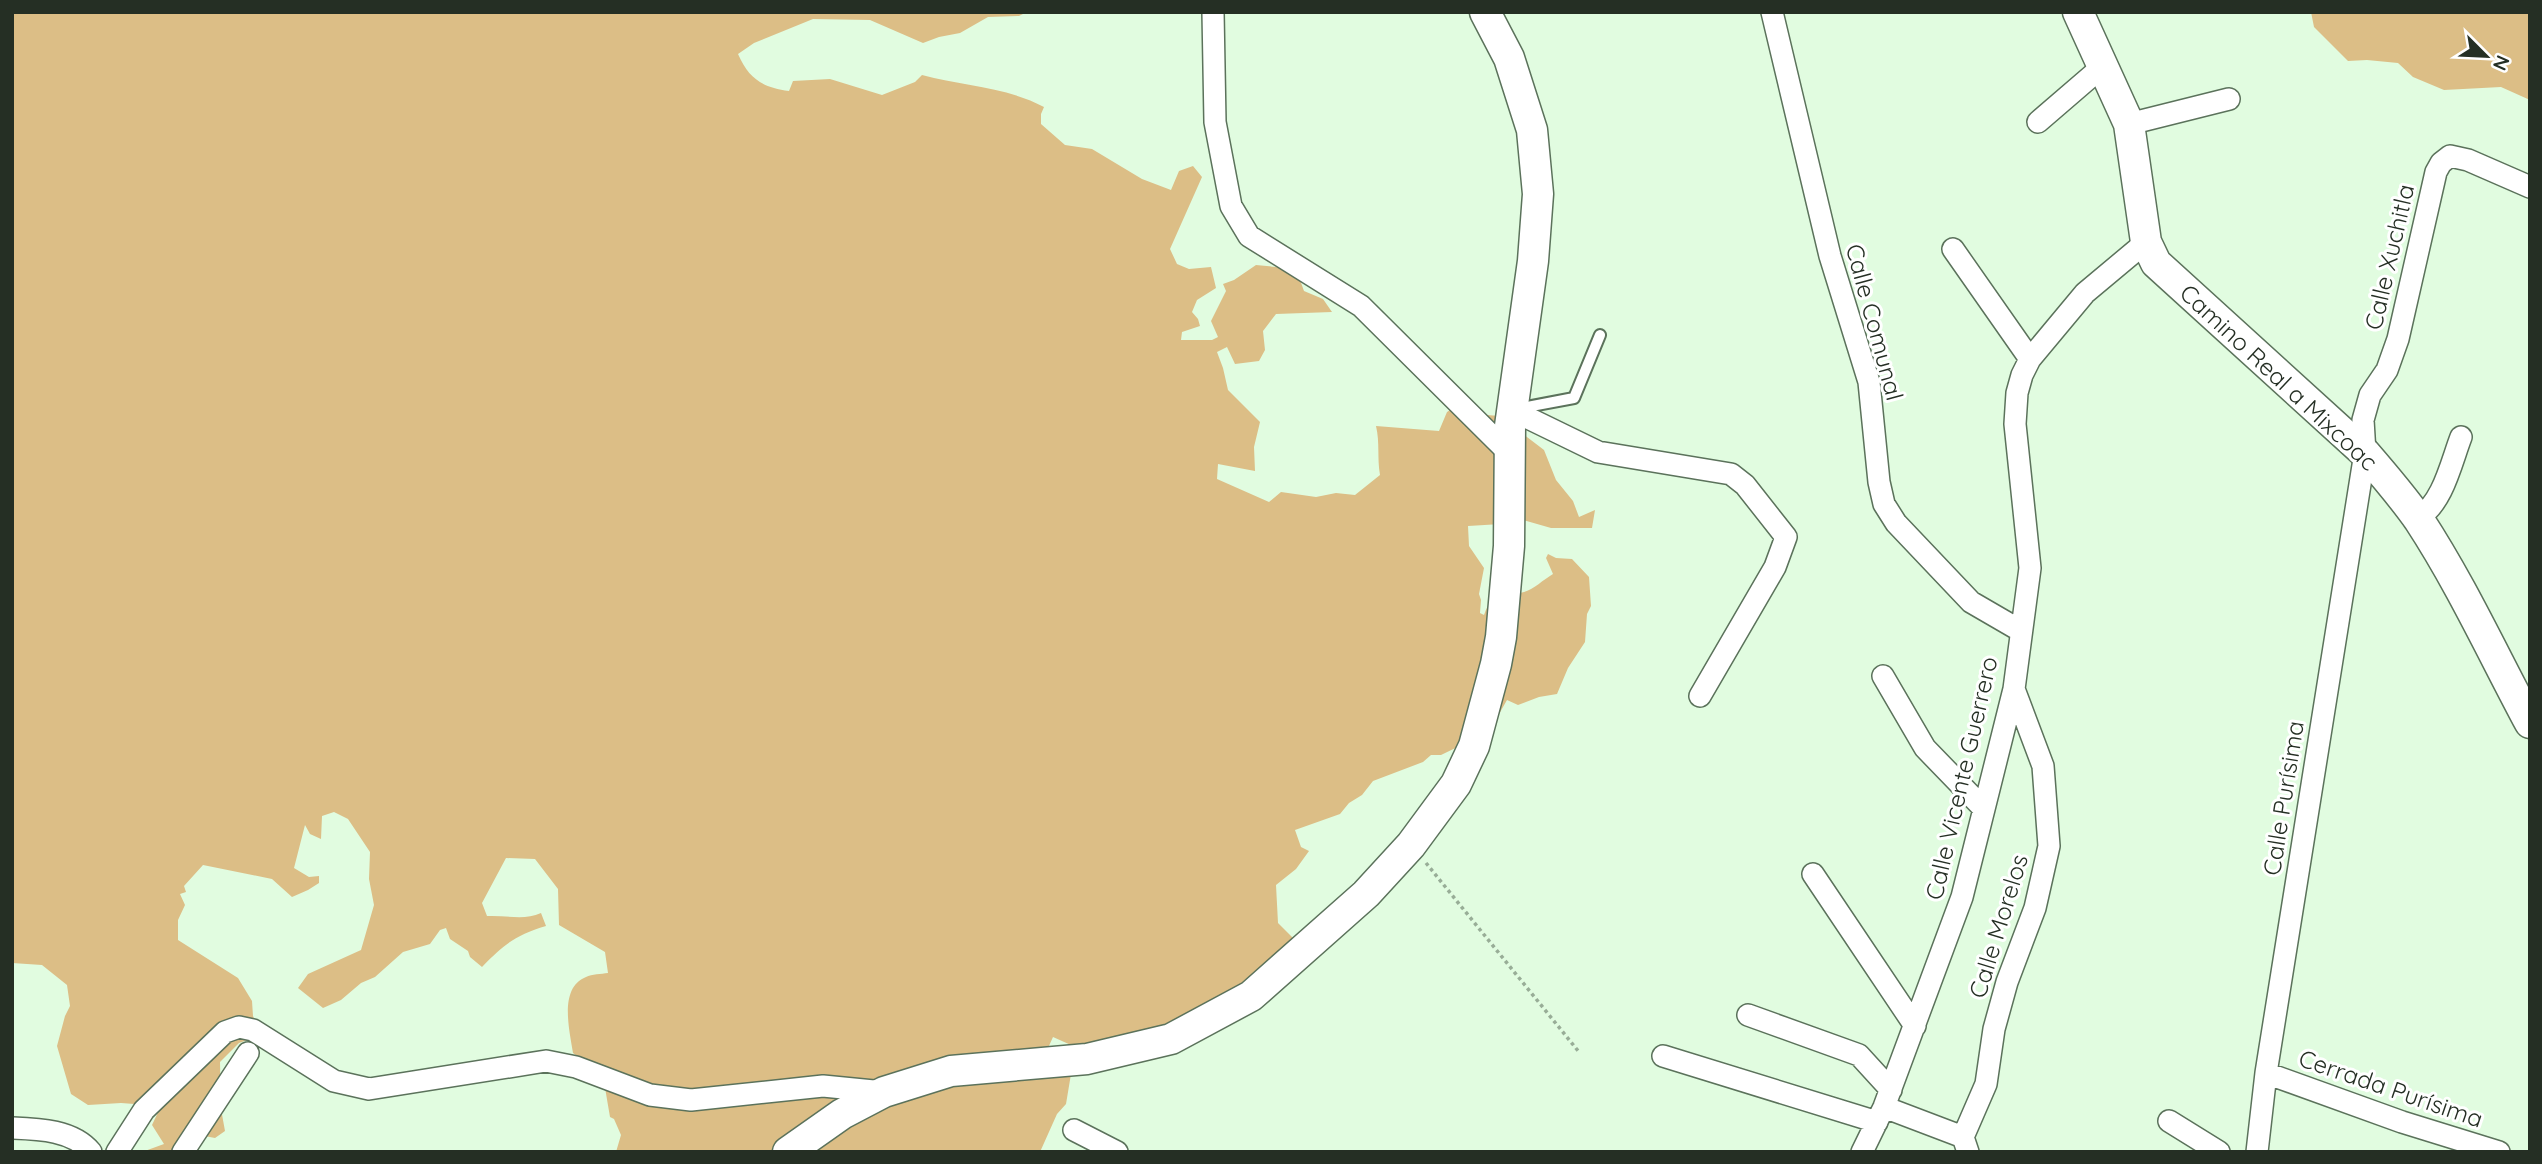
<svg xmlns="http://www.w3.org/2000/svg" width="2542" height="1164" font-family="Quicksand,sans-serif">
<rect width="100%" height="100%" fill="#e1fce0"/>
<!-- forest -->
<path fill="#dcbe86" d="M12,12H1027L1019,16L988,17L960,33L939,37L923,43L870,20L813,19L754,43L738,54C749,79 762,87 789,91L793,81L830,79L882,95L915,82L922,75C963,86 1007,87 1044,107L1041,114V124L1065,145L1092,149L1142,179L1171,190L1179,171L1193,166L1202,177L1170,249L1177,264L1189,269L1211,267L1216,288L1197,300L1192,312L1198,319L1200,326L1182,332L1181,340H1212L1218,337L1211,321L1226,291L1223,284L1234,280L1256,265L1296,269L1304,291L1323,299L1332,312L1276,314L1263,331L1265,350L1259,361L1235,364L1227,347L1217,352L1223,368L1228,390L1260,422L1254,447L1255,471L1218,464L1217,479L1269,502L1281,492L1316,497L1336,493L1355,495L1380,475C1377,457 1380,443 1376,426L1439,431L1447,412L1461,403L1487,415L1512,417L1515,428L1544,450L1556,480L1573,501L1579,517L1595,510L1592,528H1551L1516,518L1501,524L1468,526L1469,546L1484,568L1479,594L1481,600L1480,613L1484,615C1495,586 1502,598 1524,592C1533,590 1544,579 1553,574L1546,558L1548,554L1556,558L1572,559L1589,577L1591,606L1587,614L1585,642L1568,668L1557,694L1539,697L1518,705L1507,700L1486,737L1472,740L1441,755H1431L1423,762L1373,781L1362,795L1349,803L1340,814L1295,830L1301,847L1309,851L1296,869L1276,885L1278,923L1294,939L1317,948L1311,964L1289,962L1273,975L1100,1058L1053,1037L1044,1057L1071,1074L1066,1104L1057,1114L1040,1152H616L621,1135L614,1119L610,1117L603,1076L573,1053C570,1032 558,988 586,977C592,974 601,974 608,973L605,952L559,925L558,889L535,859L506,858L482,903L487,916C506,915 524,921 541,913L546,926C516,935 504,944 482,967L470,957L468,951L450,939L446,928L440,930L430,944L403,952L375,977L361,983L341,1000L323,1008L298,988L308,974L361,950L374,905L369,879L370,852L348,819L334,812L322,816L321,839L310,834L305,825L294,868L309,877L319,876V883L308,890L292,897L272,879L203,865L184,886L186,892L180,894L185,905L178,920V940L238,978L252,1001L253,1016L261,1035L239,1043L220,1062L221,1109L225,1131L215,1138L194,1134L188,1152H142L164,1144L152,1125L161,1106L121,1103L88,1105L71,1094L57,1046L65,1016L70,1006L67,985L42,965L12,963Z
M2311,12H2530V100L2501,87L2444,90L2413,77L2398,63L2367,60L2348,61L2314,27Z"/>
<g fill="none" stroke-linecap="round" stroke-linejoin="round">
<defs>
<path id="lane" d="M1516,409L1574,398L1600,335"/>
<path id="street" d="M1213,12L1215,122L1231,206L1249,236L1361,306L1511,455
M1772,12L1830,256L1869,382L1879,482L1884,504L1896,523L1971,602L2021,631
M2038,122L2103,66
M2129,124L2229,99
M1953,249L2030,359
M1511,416L1526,417L1598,452L1731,474L1745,485L1786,537L1775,567L1700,696
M2418,518C2443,503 2451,463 2461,437
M1883,676L1925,748L1984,809
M1813,874L1915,1026
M1748,1015L1859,1055L1891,1090
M1663,1056L1877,1122
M2266,1073L2402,1122L2499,1152
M1884,1107L1963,1137
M2169,1121L2219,1152
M12,1128C39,1129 73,1130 91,1152
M1074,1130L1117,1152
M117,1152L144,1110L225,1032L239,1027L253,1030L334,1081L369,1089L546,1061L576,1067L650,1095L691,1100L823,1086L884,1092
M183,1152L248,1053
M1862,1152L1884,1107L1962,897L2014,689L2030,568L2015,424L2017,393L2022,375L2030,359L2085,293L2146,242
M1968,1152L1963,1137L1986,1084L1994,1029L2007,982L2035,908L2049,846L2043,766L2014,689
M2257,1152L2266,1073L2365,453L2363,420L2370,395L2387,370L2398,339L2436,172L2441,163L2450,156L2468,160L2530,187"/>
<path id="secondary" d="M2078,12L2129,124L2146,242L2156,263L2365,453C2384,475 2403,497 2419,520C2461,584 2494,656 2530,723
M788,1152L842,1114L884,1092L951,1071L1087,1059L1171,1039L1251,996L1366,894L1411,845L1456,784L1474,746L1496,664L1501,637L1509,546L1510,426L1533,261L1538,194L1532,130L1509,58L1485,12"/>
</defs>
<!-- lane casing -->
<use href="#lane" stroke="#5b725b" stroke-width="14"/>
<!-- street casing -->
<use href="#street" stroke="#5b725b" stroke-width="24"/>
<!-- secondary casing -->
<use href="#secondary" stroke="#5b725b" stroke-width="33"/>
<!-- path -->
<path stroke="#98ad97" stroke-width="3.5" stroke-dasharray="3.5 3.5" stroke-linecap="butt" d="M1426,863L1579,1052"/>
<!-- lane -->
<use href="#lane" stroke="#fff" stroke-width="10"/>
<!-- street -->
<use href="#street" stroke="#fff" stroke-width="21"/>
<!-- secondary -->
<use href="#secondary" stroke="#fff" stroke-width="30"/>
</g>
<g text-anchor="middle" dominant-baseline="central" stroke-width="6" stroke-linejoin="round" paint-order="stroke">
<!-- street labels -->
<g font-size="24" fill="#252f24" stroke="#fff">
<text transform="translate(2389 257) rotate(-77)">Calle Xuchitla</text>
<text transform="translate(1875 322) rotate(75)">Calle Comunal</text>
<text transform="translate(2279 377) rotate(43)">Camino Real a Mixcoac</text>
<text transform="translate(1961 778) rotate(-77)">Calle Vicente Guerrero</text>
<text transform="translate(2283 798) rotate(-81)">Calle Purísima</text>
<text transform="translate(1998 926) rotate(-73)">Calle Morelos</text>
<text transform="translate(2391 1088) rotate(19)">Cerrada Purísima</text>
</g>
</g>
<!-- border -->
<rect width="2542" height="1164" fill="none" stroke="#252f24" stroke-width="28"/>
<!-- north arrow -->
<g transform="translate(2486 56) rotate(114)" stroke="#ffffff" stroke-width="5" paint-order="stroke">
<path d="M0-5L12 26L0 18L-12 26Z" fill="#252f24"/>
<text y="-10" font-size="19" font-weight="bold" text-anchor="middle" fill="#252f24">N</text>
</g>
</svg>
